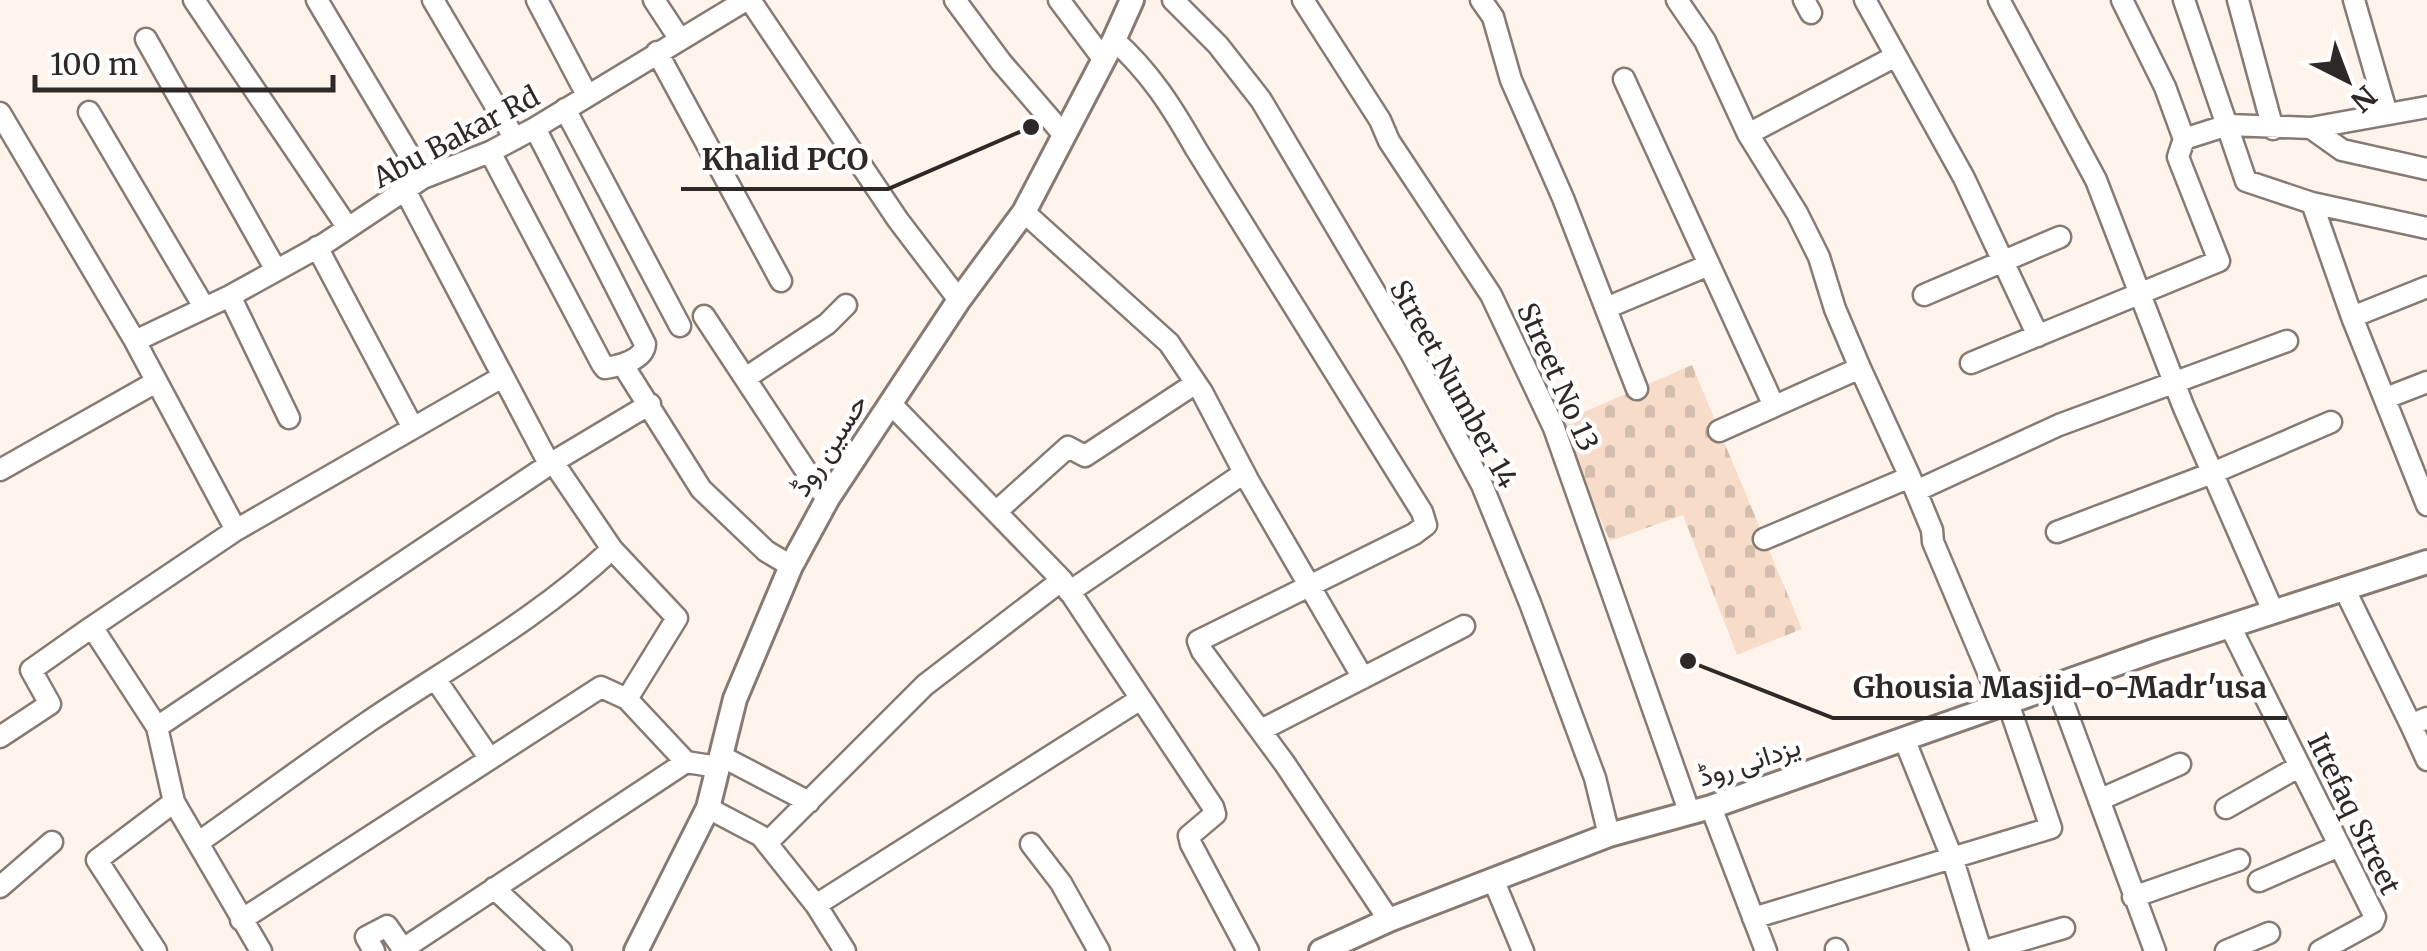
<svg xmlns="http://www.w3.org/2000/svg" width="2427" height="951" font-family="Merriweather,Vazirmatn,serif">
<defs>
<pattern id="cemetery-stones" width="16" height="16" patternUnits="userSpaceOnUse" patternTransform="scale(2.5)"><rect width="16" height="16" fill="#f6dcc9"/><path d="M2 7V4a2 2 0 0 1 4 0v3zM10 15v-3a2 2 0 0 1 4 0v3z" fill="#d3bdac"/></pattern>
</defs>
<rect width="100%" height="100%" fill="#fef4ec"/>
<!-- cemetery -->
<path fill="url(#cemetery-stones)" d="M1692,365L1802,629L1737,655L1683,515L1610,541L1559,423Z"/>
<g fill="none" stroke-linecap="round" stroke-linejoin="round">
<defs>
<path id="minor" d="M194,0L348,228
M317,0L423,178
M433,0L515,139
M537,0L587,95
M654,0L679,38
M750,0L898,220L959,300
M955,0L1001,62L1064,135
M1059,0L1104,60
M1173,0L1218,45L1261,100L1412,355L1482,485L1530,603L1595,778L1609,835
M1303,0L1380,120L1389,141L1491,295L1554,428L1689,811
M1481,0L1493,17L1511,80L1563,198L1637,389
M1677,0L1705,41L1748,134L1797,213L1819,257L1835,309L1860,368
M1804,0L1811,13
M1865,0L1964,178L2038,336
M1999,0L2096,180L2184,408L2273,611
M2184,0L2246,181L2312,203L2352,317L2427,505
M2238,0L2273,129
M2354,0L2387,114
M146,39L276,270
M1114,40C1150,72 1172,107 1196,149L1422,512L1426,525L1414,534L1198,641L1202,651L1285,764L1389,920
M657,52L781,281
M1624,79L1774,406
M565,109L680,326
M89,112L204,307
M0,113L135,341L236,530
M2311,128L2342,150L2427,169
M1748,134L1896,56
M2184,139L2228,125L2311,128L2427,107
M490,152L602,364L605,368C619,366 644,360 645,344L535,128
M2312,203L2427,228
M1024,212L1169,343L1202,392L1248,480L1363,678
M317,247L412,426
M1924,295L2060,237
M230,296L289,418
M1606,308L1709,265
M704,316L816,486L828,498
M2352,317L2427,287
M135,341L230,296L324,244L423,178L490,152L535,128L746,0
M1971,363L2219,261L2178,157L2184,139L2165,87L2122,0
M623,365L701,489L766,551L791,566
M747,377L827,324L846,305
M2386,398L2427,382
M891,404L1062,580L1213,807L1215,814L1189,836L1191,844L1248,951
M1719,431L1860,368L1910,477
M0,470L156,382
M1916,491L2059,425L2287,341
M997,511L1068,447L1085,456L1196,383
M2057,532L2215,472L2331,422
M1764,539L1910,477L1932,530L1933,542L2002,705
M612,549L677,618L627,699
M2344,588L2411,725L2427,718
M1069,592L1244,473
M2230,626L2375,917L2373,922L2320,951
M92,627L236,530L502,377
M436,680L490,759
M2057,686L2155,951
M2411,725L2427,760
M157,727L553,462L650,404
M1261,730L1464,626
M0,737L50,704L31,670L92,627L157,727L174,802L97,860L156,951
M1905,741L1953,860L1981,951
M721,756L809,802
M2099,800L2180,764
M174,802L261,951
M1711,807L1766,951
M708,808L761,836L816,905L845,951
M2226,808L2300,766
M199,842C256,802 311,761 368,722C451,666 539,618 612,549L553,462L546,458L406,192
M767,843L925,685L1062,580
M1031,844L1061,883L1099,951
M1493,879L1523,951
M2259,881L2339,846
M0,887L52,842
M494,888L561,951
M2133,897L2239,860
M816,905L1139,700
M1753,918L2051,828L2008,703
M241,920L601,687L627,699L686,762
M1836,949L1837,951
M374,951L366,937L387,926L403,949L686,762L718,767
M1985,951L2064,928
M2226,951L2269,933"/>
<path id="tertiary" d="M636,951L708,808L735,699L791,566L828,498L959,300L1024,212L1114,40L1132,0
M1321,951L1389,920L1609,835L1711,807L2156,650L2427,562"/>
</defs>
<!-- minor casing -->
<use href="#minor" stroke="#867b73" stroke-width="25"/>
<!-- tertiary casing -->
<use href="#tertiary" stroke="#867b73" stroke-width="28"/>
<!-- minor -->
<use href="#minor" stroke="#fff" stroke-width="20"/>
<!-- tertiary -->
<use href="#tertiary" stroke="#fff" stroke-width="22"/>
</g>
<g text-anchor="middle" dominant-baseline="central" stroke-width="9" stroke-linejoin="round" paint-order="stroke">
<!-- street labels -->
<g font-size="28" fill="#2e2926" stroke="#fff">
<text transform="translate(456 137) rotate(-28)">Abu Bakar Rd</text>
<text transform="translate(1558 377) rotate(66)">Street No 13</text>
<text transform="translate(1454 384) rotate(61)">Street Number 14</text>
<text transform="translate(829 445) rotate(-57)">حسین روڈ</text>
<text transform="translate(1749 761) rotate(-18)">یزدانی روڈ</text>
<text transform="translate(2354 814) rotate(64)">Ittefaq Street</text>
</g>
</g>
<!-- callouts -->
<path fill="none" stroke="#2e2926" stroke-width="4" d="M1031 127L888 189H681M1688 661L1833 718H2287"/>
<g fill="#2e2926" stroke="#fff" stroke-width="4">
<circle cx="1031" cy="127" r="10"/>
<circle cx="1688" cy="661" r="10"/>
</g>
<g font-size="30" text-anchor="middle" font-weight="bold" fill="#2e2926" stroke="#fff" stroke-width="9" stroke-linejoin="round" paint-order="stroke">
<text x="785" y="170">Khalid PCO</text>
<text x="2060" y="698">Ghousia Masjid-o-Madr'usa</text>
</g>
<!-- north arrow -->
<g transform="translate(2347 80) rotate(138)" stroke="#ffffff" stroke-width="8" paint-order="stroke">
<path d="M0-8L18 38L0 25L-18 38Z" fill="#2e2926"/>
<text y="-15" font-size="28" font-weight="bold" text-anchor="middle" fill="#2e2926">N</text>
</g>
<!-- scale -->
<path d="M35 75v15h298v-15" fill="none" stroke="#2e2926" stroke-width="5"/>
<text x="50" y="75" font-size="30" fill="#2e2926" stroke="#ffffff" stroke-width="8" paint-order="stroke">100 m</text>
</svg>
